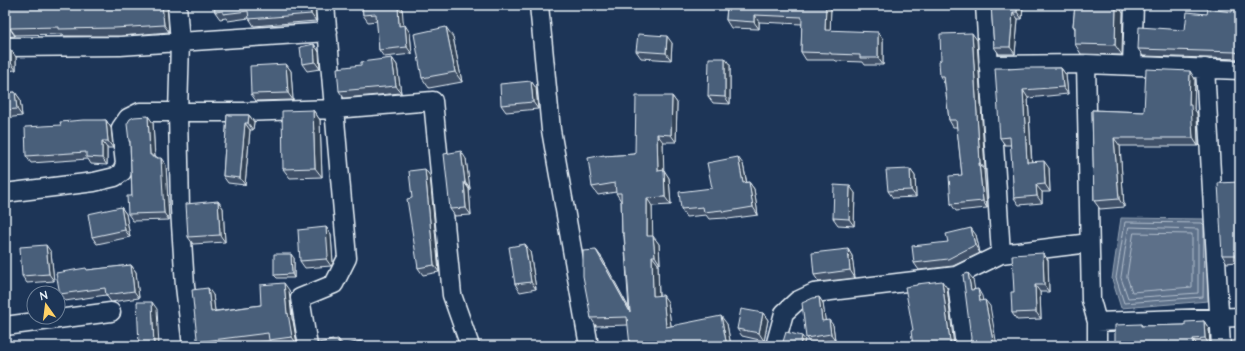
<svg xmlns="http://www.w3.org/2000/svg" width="1245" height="351" font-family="'Architects Daughter',sans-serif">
<rect width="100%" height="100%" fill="#1d3557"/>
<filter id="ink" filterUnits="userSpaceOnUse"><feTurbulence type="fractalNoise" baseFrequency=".025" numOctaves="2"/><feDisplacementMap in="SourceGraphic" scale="8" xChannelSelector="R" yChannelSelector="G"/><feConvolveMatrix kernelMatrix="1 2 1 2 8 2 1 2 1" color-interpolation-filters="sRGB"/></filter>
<g filter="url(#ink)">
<!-- water -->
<path fill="#5d7089" stroke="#95a4b5" d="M1121,218L1208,219V301L1121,308L1112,279Z"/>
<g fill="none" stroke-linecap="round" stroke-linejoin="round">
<!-- shore -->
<path stroke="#b0bdcc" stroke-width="1" d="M1204,225L1202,223L1125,222L1116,278L1124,303L1203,297L1204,226
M1129,227L1198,229V293L1128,298L1121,278Z
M1134,233L1192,234V287L1132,292L1127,277Z"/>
<defs>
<path id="street" d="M177,5L180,42L178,113L180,209L185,286L192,346
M539,5L551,130L589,346
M985,5L1001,254
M5,47L120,46L328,32
M1086,64L1091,300L1097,322V346
M988,65L1086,64L1240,70
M1132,65L1134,5
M1205,68L1221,346
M5,193L94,182L115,177L122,172L125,164L121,128L128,118L140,112H243L334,109L433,101L452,295L470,346
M956,276L965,346
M1097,322L1240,317
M5,326L111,312
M308,346L300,298L334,284L347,258L325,5
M775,346L784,313L797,301L814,293L956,276L1001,254L1089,243"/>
</defs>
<!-- street casing -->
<use href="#street" stroke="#e8f1f8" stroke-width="21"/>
<!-- street -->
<use href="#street" stroke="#1d3557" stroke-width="18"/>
</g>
<!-- wall -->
<path fill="#3f5169" stroke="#e8f1f8" d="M5,5H167L169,32L120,36H64L63,34L15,35V36L5,37Z
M362,5L404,26L410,33L412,54L384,57L379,50L377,21L368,22L363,15Z
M727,5H831L830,31L883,39V65H865L863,62L836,61L835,60H806L801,52L802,24L759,22V29L731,28L726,20Z
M991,5H1023L1022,19H1018L1015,54H999L994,47Z
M1075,5H1118L1123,13L1122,55L1081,54L1075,44V29L1073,26Z
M1240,5V59L1143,56L1138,49L1185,30L1207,14L1232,12Z
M212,6H315L316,21L254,26L249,18L228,21L226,18L220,19L215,12V9Z
M453,37L462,82L429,88L422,78Z
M977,40L985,169L984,170L987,208L956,211L951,204L962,175L957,127H953L949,120L945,83H944L940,76L941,60Z
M672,43L671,60L641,58L636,51Z
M314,44L319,52L320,69L307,71L302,64Z
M5,50L16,57V70L5,71Z
M392,58L397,65L401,93L344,98L339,91L361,65Z
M286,64L291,71L293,100L256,101L251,94Z
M730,65V104L713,103L708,96Z
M1009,68V69L1061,68L1066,75L1068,94L1028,98L1032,162L1049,168L1050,192H1042V203L1019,205L1014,198L1011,145H1005L1000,138Z
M1195,79L1194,109L1197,113L1198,146H1120L1124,207L1100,209L1094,201L1092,110L1144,112Z
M531,81L536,88L538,109L506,112L501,105Z
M15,92L20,99L22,116L5,118V93Z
M672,96L677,103L676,142H663V170L669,178L671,205L652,206V236L659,244L660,264H658L659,295L668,302L671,326L727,324L731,346L628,325L596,326L591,318L596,250L602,258L629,309L624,236L622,233L621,201L616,193V192L598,195L592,187L605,156L635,154Z
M313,110L320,120L322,177L290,178L283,169Z
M227,115H249L254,122L253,130H250L245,185L228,183L223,176Z
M148,116L153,123L155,157H157L166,165L169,220L133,221L128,214L132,196L130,143L129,141Z
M106,120L111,128L113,148H107V165L91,164L88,159L31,163L26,156L61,125Z
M466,159L470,189H469L471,215L455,216L450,209Z
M743,164L747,183L749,182L754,189L758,215L728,219L726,218L709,219L706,215L686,217L681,209L712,188Z
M910,169L915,176L916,197L893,198L888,191Z
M430,176L439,272L423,275L418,268Z
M1240,182V302L1239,300L1237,262L1227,263L1222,255Z
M855,193L854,226L838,225L833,218Z
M218,201L223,208L225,242L193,244L188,237Z
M121,207L126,214L130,237L97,244L92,237Z
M326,227L331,234L333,263L331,266L305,268L300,261Z
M976,235L980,253L953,266L919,270L914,263L948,242Z
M525,244L530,251L536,289L520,292L515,284Z
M848,249L852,256L855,278L819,282L814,275Z
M51,252L54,281L27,283L22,276Z
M1043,253L1048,260L1049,292H1040L1041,319L1017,320L1012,313L1014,292Z
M294,258V278H277L274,275Z
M131,265L136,272L139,298L111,302L106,295L65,301L60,294L88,270Z
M289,290L292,319L293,321L297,344L279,346H274L270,341L229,346H200L197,342L213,295L215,311L261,305Z
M819,297L823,303L825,320L833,325L835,340L810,343L806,338Z
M763,313L768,320L764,341L742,336L737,329Z
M1204,321L1209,329L1210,346H1115L1141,324L1142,326L1185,325Z"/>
<!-- shaded-wall -->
<path fill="#334255" stroke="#e8f1f8" d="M162,5H167L169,32L164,25Z
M310,5H315L316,21L311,14Z
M398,5H402L404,33L399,26Z
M826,5H831L830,38L825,30Z
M1017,5H1023L1022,19L1017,12Z
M1116,5H1118L1123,13L1122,55L1115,45Z
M1013,12L1018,19L1015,54L1010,47Z
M754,15L759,22V29L754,22Z
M405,25L410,33L412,54L407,47Z
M446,27L453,37L462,82L455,72Z
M10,28L15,35V36L10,29Z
M878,32L883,39V65L878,58Z
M972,33L977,40L985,169L980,163Z
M667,36L672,43L671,60L666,53Z
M314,44L319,52L320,69L315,62Z
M11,50L16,57V70L11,63Z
M392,58L397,65L401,93L396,86Z
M725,58L730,65V104L725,97Z
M286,64L291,71L293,100L288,93Z
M1061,68L1066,75L1068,94L1063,87Z
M1190,71L1195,79L1194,109L1197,113L1198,146L1193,138L1189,105Z
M531,81L536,88L538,109L533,102Z
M1023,90L1028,98L1032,169L1027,162Z
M15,92L20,99L22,116L17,109Z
M672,96L677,103L676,142L671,135Z
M313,110L320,120L322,177L315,168Z
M249,115L254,122L253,130L248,123Z
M148,116L153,123L155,159L150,155Z
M106,120L111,128L113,148L108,141Z
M245,123L250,130L245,185L240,178Z
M657,134L663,142L664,178L658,171Z
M1114,138L1120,146L1124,207L1119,199Z
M102,141L107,148V165L102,158Z
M461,151L466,159L470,189L465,182Z
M157,157L162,164L161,158L166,165L169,220L164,213Z
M738,157L743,164L748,190L743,183Z
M1044,161L1049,168L1050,192L1045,184Z
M979,163L984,170L987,208L983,201Z
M425,169L430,176L439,272L434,265Z
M910,169L915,176L916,197L911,190Z
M664,170L669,178L671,205L665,197Z
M464,182L469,189L471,215L466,208Z
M749,182L754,189L758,215L753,207Z
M1036,185L1042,192V203L1037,196Z
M850,186L855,193L854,226L849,219Z
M647,198L652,206L653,244L647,236Z
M218,201L223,208L225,242L220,235Z
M121,207L126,214L130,237L125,230Z
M326,227L331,234L333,263L331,266L326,259Z
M971,228L976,235L980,253L975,245Z
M653,236L659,244L660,264L655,256Z
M525,244L530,251L536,289L531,282Z
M46,245L51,252L54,281L49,274Z
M848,249L852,256L855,278L850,270Z
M596,250L602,258L635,319L630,312Z
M1043,253L1048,260L1049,292L1044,285Z
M291,254L294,258V278L292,274Z
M652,256L658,264L659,303L653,296Z
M131,265L136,272L139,298L134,291Z
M968,273L973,279L976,297L971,290Z
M942,281L947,288L954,346H952L950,341Z
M284,283L289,290L292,319L293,321L297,344L292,337L287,314Z
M1035,285L1040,292L1041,319L1036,312Z
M208,288L213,295L216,319L211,312Z
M978,289L982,296L984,307L980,301Z
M663,295L668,302L672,334L666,327Z
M819,297L823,303L826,326L822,321Z
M985,300L990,306L997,346H994Z
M152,302L157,309L159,346H154Z
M763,313L768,320L764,341L759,333Z
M721,316L727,324L731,346H727Z
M829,320L833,325L835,340L831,334Z
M1204,321L1209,329L1210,346L1205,338Z
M802,336L805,340L803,346H800Z
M338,339L343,345V346H340Z
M1193,339L1198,346H1193Z"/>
<!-- building -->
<path fill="#495e7a" stroke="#e8f1f8" d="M5,5H162L164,25L115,28L59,29V27L10,28V29H5Z
M212,5H310L311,14L249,19L248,11L223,14V11L215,12L214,6H212Z
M362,5H398L399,26L405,25L407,47L379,50L376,14L363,15Z
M727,5H826L825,30L878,32V58H860V55L831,54V53L801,52L802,17L754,15V22L726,20Z
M991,5H1017V12H1013L1010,47H994Z
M1075,5H1116L1115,45L1075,44V27L1073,26Z
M1233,5H1240V54L1235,52L1138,49L1139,27L1185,30L1187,12L1207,14L1208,9L1232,12Z
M446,27L455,72L422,78L414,34Z
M972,33L980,163H979L983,201L951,204L949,176L962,175L956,120H949L944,76H940L939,61L941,60L940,34Z
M638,34L667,36L666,53L636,51Z
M314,44L315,62L302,64L300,47Z
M5,50H11V63H5Z
M392,58L396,86L339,91L337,68L361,65V62Z
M709,58H725V97L708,96Z
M286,64L288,93L251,94L250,66Z
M995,68H1009L1008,69L1023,68H1061L1063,87L1023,90L1027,162L1044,161L1045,184L1036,185L1037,196L1014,198L1010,137L1000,138Z
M1146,69L1190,71L1189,105H1191L1193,138H1114L1119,199L1094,201L1092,110L1144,112Z
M531,81L533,102L501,105L500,84Z
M15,92L17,109L5,110V93Z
M636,96H672L671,135L657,134L658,171L664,170L665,197L647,198V236H653L655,256H652L653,296L663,295L666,327L721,316L727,346H630L627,317L591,318L583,276V251L596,250L630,312L624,233H622L621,193H616L615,183L592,187L588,158L604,155V156L635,154Z
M313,110L315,168L283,169L282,111Z
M227,115H249L248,123H245L240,178L223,176Z
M148,116L150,155H152V157H157V158H161L164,213L128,214L127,196H132L130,141H129L127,124L130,119L134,117Z
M83,120H106L108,141H102V158L86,157V152L26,156L25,127L61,125L60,122Z
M461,151L465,182H464L466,208L450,209L444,154Z
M738,157L743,183L749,182L753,207L723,212L722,210L704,212L703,207L681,209L679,192L712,188L707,163Z
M425,169L434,265L418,268L407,199L412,198L409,171Z
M910,169L911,190L888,191L886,170Z
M1240,182V301L1239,300L1236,255H1222L1218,183Z
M834,185L850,186L849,219L833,218Z
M218,201L220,235L188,237L186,204Z
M121,207L125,230L92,237L88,214Z
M326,227L328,256L326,259L300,261L298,230Z
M971,228L975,245L948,259L914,263L912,246L948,242L946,234Z
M525,244L531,282L515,284L509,247Z
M46,245L49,274L22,276L20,247Z
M848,249L850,270L814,275L812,253Z
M1043,253L1044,285H1035L1036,312L1012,313L1011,292H1014L1012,255Z
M274,254H291L292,274L274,275Z
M131,265L134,291L106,295L105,288L60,294L56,273L86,268L87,270Z
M968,273L971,290L978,289L980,301L985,300L994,346H968L970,344L971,338L963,275Z
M942,281L950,341L953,346H913L911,331L913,330L905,287L917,285V284Z
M284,283L287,314L288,313L292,337L269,340L268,333L197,342V338L192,290L208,288L211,312L261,305L260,285Z
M819,297L822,321L829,320L831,334L806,338L802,303L813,298Z
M137,302H152L154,346H139Z
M741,309L763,313L759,333L737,329Z
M1240,319V346H1239L1237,320Z
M1204,321L1205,338L1193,339V346H1115V325L1141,324V326L1185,325V322Z
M786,332L802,336L800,346H785L782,345Z
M338,339L340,346H311L313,344Z
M361,341L362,346H340Z"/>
</g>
<!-- margin -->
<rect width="1245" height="351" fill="none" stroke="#1d3557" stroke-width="20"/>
<rect x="10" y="10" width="1225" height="331" fill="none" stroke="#e8f1f8" stroke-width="1.5" filter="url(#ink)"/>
<!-- north arrow -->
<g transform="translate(46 305) rotate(346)"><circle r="19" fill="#1d3557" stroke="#6e8097"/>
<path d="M0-3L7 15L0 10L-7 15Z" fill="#ffd166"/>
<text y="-6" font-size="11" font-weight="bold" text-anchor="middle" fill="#e8f1f8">N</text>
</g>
</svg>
